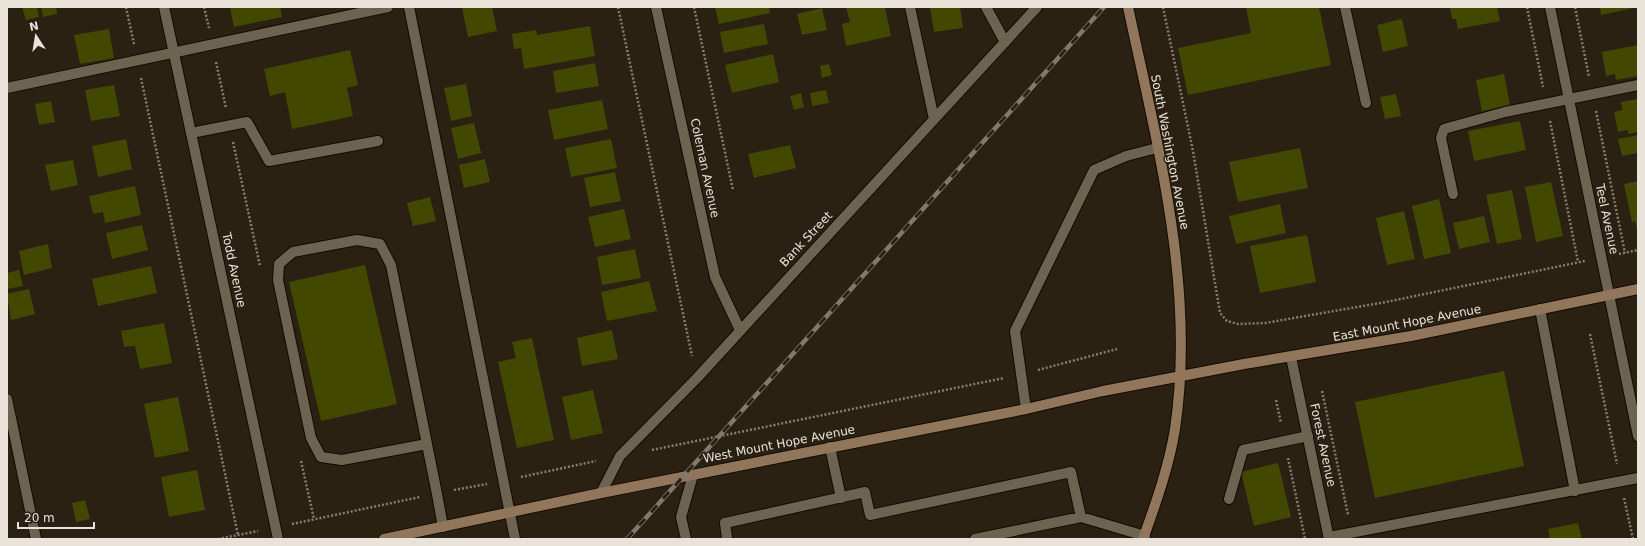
<svg xmlns="http://www.w3.org/2000/svg" width="1645" height="546" font-family="'DejaVu Sans',sans-serif">
<rect width="100%" height="100%" fill="#2a2112"/>
<!-- building -->
<path fill="#434800" d="M22,7H37L39,17L26,20Z
M41,7H56L57,14L43,17Z
M230,7H280L282,17L234,27Z
M462,7H492L497,31L468,37Z
M715,7H769L770,13L719,24Z
M846,7H885L891,36L846,46L842,24L850,22Z
M930,7H960L963,28L934,32Z
M1246,7H1319L1331,65L1188,95L1178,48L1251,33Z
M1450,7H1497L1500,21L1458,29L1456,19H1452Z
M1600,7H1634V8L1601,15Z
M822,8L827,30L802,35L797,14Z
M1402,19L1408,46L1383,52L1377,25Z
M764,24L768,44L724,53L720,32Z
M590,26L595,56L524,69L521,48L514,49L512,34L536,30L537,35Z
M109,29L114,58L80,64L74,35Z
M1638,45V76L1616,80L1615,74L1606,76L1602,52Z
M350,50L358,85L347,88L353,116L292,129L285,92L270,96L264,69Z
M773,54L779,82L732,93L725,65Z
M595,63L599,86L556,93L553,71Z
M829,64L832,75L822,78L820,66Z
M1504,74L1510,105L1482,111L1476,80Z
M466,84L472,116L451,121L444,88Z
M114,85L120,116L91,121L85,90Z
M826,90L829,103L812,106L810,93Z
M801,93L804,107L794,110L790,96Z
M1396,94L1401,116L1385,119L1380,97Z
M1638,99V132L1628,134V130L1618,132L1614,112L1622,110L1621,102Z
M602,100L608,129L554,140L548,110Z
M51,101L55,122L39,125L35,104Z
M1520,121L1526,150L1474,161L1468,131Z
M474,123L481,153L458,159L451,128Z
M1638,135V153L1622,156L1618,139Z
M126,139L132,169L98,177L92,146Z
M611,139L617,168L571,177L565,148Z
M790,145L796,168L754,178L748,154Z
M1300,148L1308,188L1238,202L1229,162Z
M485,159L490,182L464,188L459,165Z
M73,160L78,185L51,191L45,165Z
M615,172L621,201L590,207L584,178Z
M1638,181V230H1637L1635,221L1632,222L1624,184Z
M1551,182L1563,236L1536,242L1525,187Z
M135,186L141,215L105,223L103,212L93,214L89,196Z
M1512,190L1522,239L1497,244L1486,195Z
M430,197L436,221L413,226L407,203Z
M1439,199L1451,253L1424,259L1412,206Z
M1280,204L1286,233L1236,244L1229,216Z
M624,209L631,239L595,247L588,217Z
M1404,211L1415,259L1387,265L1376,218Z
M1484,216L1490,242L1459,249L1453,223Z
M142,225L148,250L112,259L106,233Z
M1307,235L1316,282L1260,293L1250,246Z
M48,244L52,268L24,275L19,251Z
M635,249L641,278L602,285L597,257Z
M365,265L397,404L321,421L289,282Z
M151,266L157,293L98,306L92,279Z
M19,270L23,286L7,289V273Z
M649,281L657,311L607,321L601,292Z
M29,289L35,314L11,320L7,294Z
M164,323L172,363L140,369L135,346L124,347L121,331Z
M612,330L618,359L582,366L577,338Z
M532,338L554,440L517,448L498,362L516,358L512,342Z
M1504,371L1524,466L1375,498L1355,402Z
M593,390L603,433L571,440L562,397Z
M178,397L189,451L155,458L144,404Z
M1278,463L1291,517L1254,526L1241,472Z
M197,470L205,510L169,517L161,477Z
M85,500L90,519L76,522L72,503Z
M1578,523L1582,539H1550L1548,529Z"/>
<g fill="none" stroke-linecap="round" stroke-linejoin="round">
<defs>
<path id="lane" d="M409,7L515,539
M910,7L934,119
M986,7L1005,42
M1345,7L1366,103
M7,88L388,7
M191,133L247,122L269,161L378,141
M1453,194L1441,138L1444,129L1505,112L1638,85
M1540,309L1575,491
M7,399L36,539
M1026,409L1015,331L1094,170L1126,156L1157,148
M427,444L342,460L321,457L311,438L278,280L279,264L293,252L357,240L380,244L391,265L437,494L443,527
M830,447L841,498
M1229,499L1243,450L1308,436
M1329,537L1638,478
M727,538L725,523L865,492L870,515L1071,472L1081,517
M686,539L681,517L693,475
M975,539L1081,517L1145,536"/>
<path id="street" d="M164,7L278,539
M656,7L715,277L740,330
M1550,7L1638,436
M1291,357L1329,539
M601,493L620,456L697,378L1037,7"/>
<path id="secondary" d="M1128,7C1157,144 1196,287 1175,429C1169,466 1156,503 1143,539
M384,539L601,493L1026,409L1103,391L1244,364L1411,336L1638,289"/>
</defs>
<!-- lane casing -->
<use href="#lane" stroke="#120b01" stroke-width="12"/>
<!-- street casing -->
<use href="#street" stroke="#120b01" stroke-width="12"/>
<!-- secondary casing -->
<use href="#secondary" stroke="#120b01" stroke-width="12"/>
<!-- path -->
<path stroke="#857e71" stroke-width="2.5" stroke-dasharray="2 2" stroke-linecap="butt" d="M126,7L134,44
M204,7L209,28
M618,7L692,356
M694,7L733,190
M1163,7L1193,151L1220,313L1227,321L1238,324L1265,323L1386,302L1585,261
M1527,7L1543,87
M1575,7L1589,77
M216,62L226,108
M141,78L238,535
M1596,111L1625,253
M1550,121L1578,262
M233,142L260,266
M1619,254L1638,250
M1590,334L1617,464
M1038,370L1117,349
M1322,391L1348,515
M1276,400L1281,423
M652,450L1004,378
M1288,458L1305,539
M301,461L314,519
M521,477L596,461
M454,490L487,484
M1624,498L1633,539
M292,524L420,497
M218,539L258,531"/>
<!-- lane -->
<use href="#lane" stroke="#6c6351" stroke-width="10"/>
<!-- street -->
<use href="#street" stroke="#6c6351" stroke-width="10"/>
<!-- secondary -->
<use href="#secondary" stroke="#92765c" stroke-width="10"/>
<defs>
<path id="rail" d="M627,539L1104,7"/>
</defs>
<!-- rail casing -->
<use href="#rail" stroke="#80796c" stroke-width="4.5"/>
<!-- rail -->
<use href="#rail" stroke="#2a2112" stroke-width="3" stroke-dasharray="9" stroke-linecap="butt"/>
</g>
<g text-anchor="middle" dominant-baseline="central" stroke-width="3" stroke-linejoin="round" paint-order="stroke">
<!-- street labels -->
<g font-size="12" fill="#e9e3da" stroke="#2a2112">
<text transform="translate(1170 152) rotate(79)">South Washington Avenue</text>
<text transform="translate(705 168) rotate(78)">Coleman Avenue</text>
<text transform="translate(1607 219) rotate(78)">Teel Avenue</text>
<text transform="translate(806 239) rotate(-47)">Bank Street</text>
<text transform="translate(234 270) rotate(78)">Todd Avenue</text>
<text transform="translate(1407 323) rotate(-11)">East Mount Hope Avenue</text>
<text transform="translate(779 444) rotate(-11)">West Mount Hope Avenue</text>
<text transform="translate(1323 445) rotate(78)">Forest Avenue</text>
</g>
</g>
<!-- border -->
<rect width="1645" height="546" fill="none" stroke="#e9e3da" stroke-width="16"/>
<!-- north arrow -->
<g transform="translate(36 36) rotate(348)" stroke="#2a2112" stroke-width="3" paint-order="stroke">
<path d="M0-3L7 15L0 10L-7 15Z" fill="#e9e3da"/>
<text y="-6" font-size="11" font-weight="bold" text-anchor="middle" fill="#e9e3da">N</text>
</g>
<!-- scale -->
<path d="M18 522v6h76v-6" fill="none" stroke="#e9e3da" stroke-width="2"/>
<text x="24" y="522" font-size="12" fill="#e9e3da" stroke="#2a2112" stroke-width="3" paint-order="stroke">20 m</text>
</svg>
